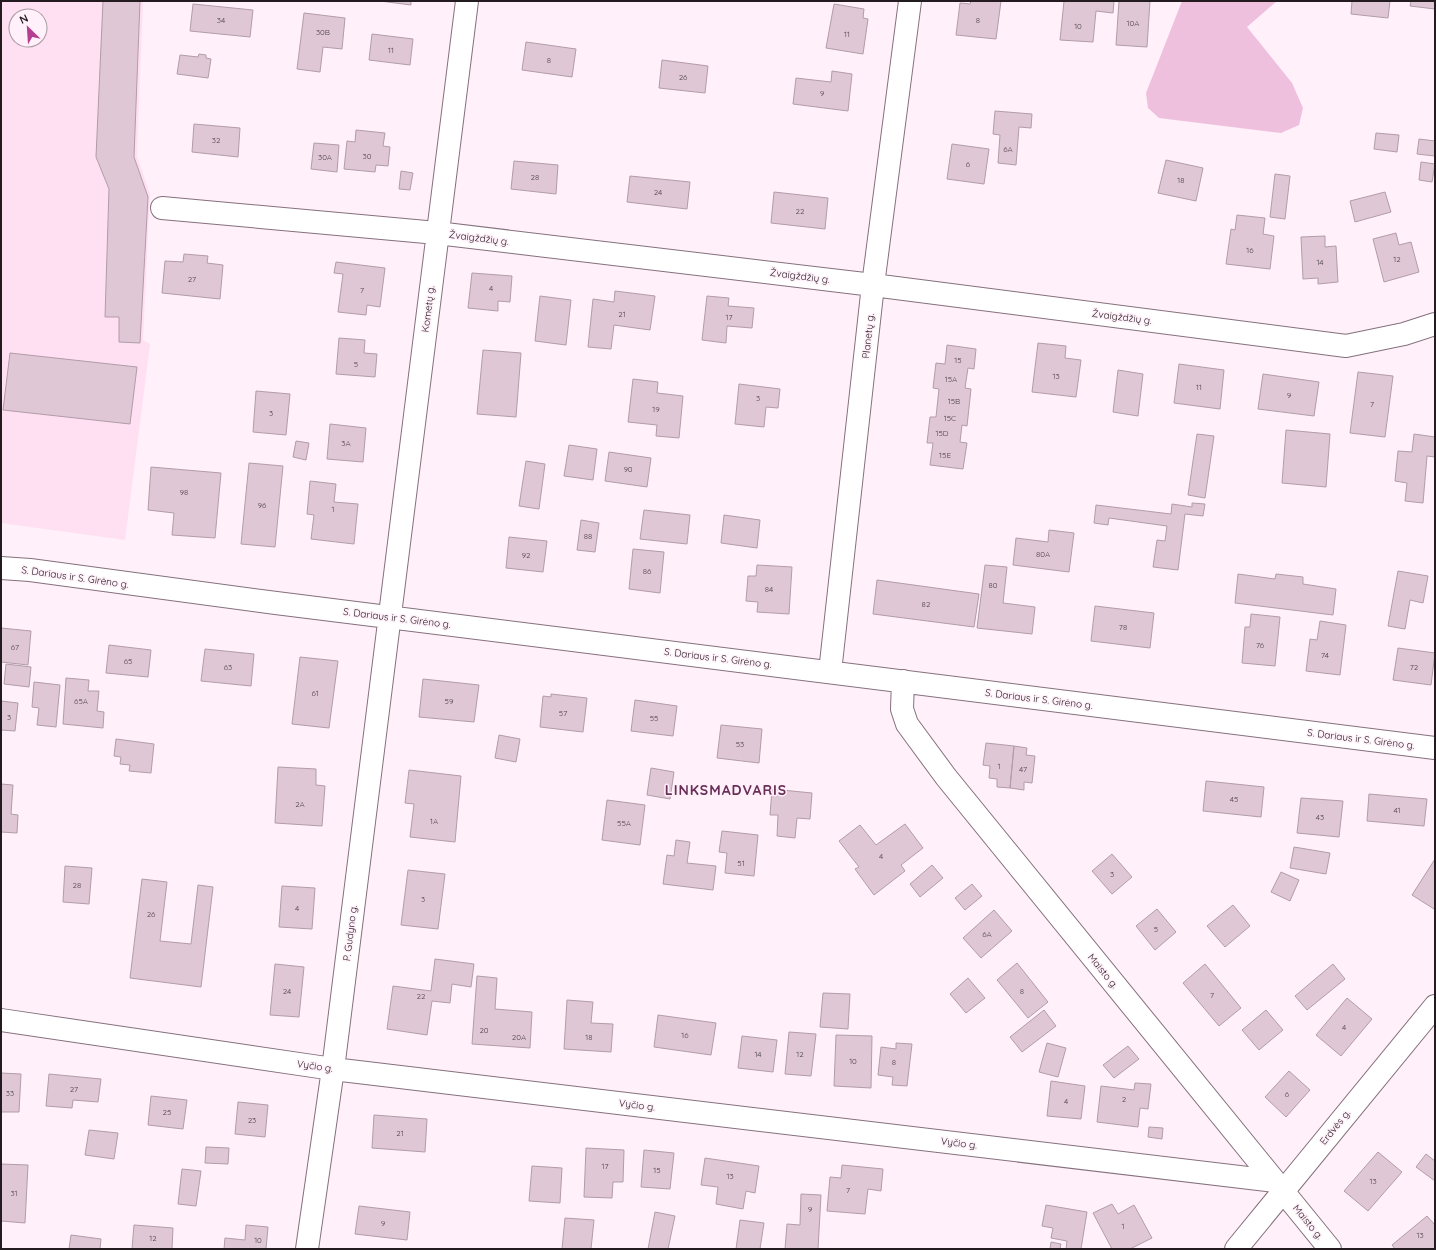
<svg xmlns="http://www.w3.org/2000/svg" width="1436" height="1250" font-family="Quicksand,sans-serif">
<rect width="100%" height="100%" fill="#fff0f9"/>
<!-- built -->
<path fill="#ffe0f2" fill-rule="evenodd" d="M1,1H143L137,156L150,194L143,340L150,344L125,540L1,523ZM16,16H40V40H16Z"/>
<!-- green -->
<path fill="#efc0dd" d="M1182,1H1277L1247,27L1292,83L1303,108L1299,125L1281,133L1159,118L1148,108L1146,93Z"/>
<!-- building -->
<path fill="#dfc7d5" stroke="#b29ca9" d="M103,1H140L134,157L148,197L140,343L119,342V317H105L109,189L96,157Z
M380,1H411V5Z
M971,1H1001L996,39L956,35L960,3L970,4Z
M1064,1H1114L1113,13L1096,11L1093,42L1060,40Z
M1119,1H1150L1147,47L1116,45Z
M1352,1H1390L1388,18L1351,14Z
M1411,1H1435V9L1410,6Z
M193,4L253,10L250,37L190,31Z
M834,4L864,9L863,18L868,19L863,54L826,48Z
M304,13L345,18L342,49L323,47L320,72L297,69Z
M372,34L413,39L410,65L369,60Z
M526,42L576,49L572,77L522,70Z
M199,54L206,55V58L211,59L208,78L177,74L180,55L198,57Z
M662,60L708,66L705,93L659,88Z
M832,71L852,74L848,111L793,104L796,78L831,82Z
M995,111L1032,114L1031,128L1019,127L1016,165L998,163L1000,135L993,134Z
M194,124L240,128L238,157L192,152Z
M356,130L385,133L383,146L390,147L388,166L376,165L375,172L344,169L347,141L355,142Z
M1376,133L1399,135L1397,152L1374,149Z
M1419,139L1435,141V156L1417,154Z
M314,143L339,145L337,172L311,169Z
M952,144L989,149L984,184L947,179Z
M1166,160L1203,168L1196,201L1158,193Z
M514,161L558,165L556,194L511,189Z
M1421,162L1435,164L1432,182L1419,180Z
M401,171L413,173L410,190L399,189Z
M1275,174L1290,176L1285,219L1270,217Z
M630,176L690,182L687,209L627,202Z
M774,192L828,198L825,229L771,223Z
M1385,192L1391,212L1355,222L1350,201Z
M1237,215L1265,218L1263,234L1274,236L1270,269L1226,264L1231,229L1235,230Z
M1396,233L1399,245L1411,242L1419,272L1384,282L1373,239Z
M1325,236V247L1336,246L1338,282L1318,284V278L1303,279L1301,237Z
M184,254L208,256L207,263L223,265L220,299L162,293L165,261L183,262Z
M336,262L385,268L380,307L367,305L366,315L338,312L343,274L334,273Z
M472,273L512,276L510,302L498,301V311L468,308Z
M615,291L655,296L650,330L614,325L611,349L588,347L593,299L614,302Z
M540,296L571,300L566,345L535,341Z
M707,296L729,298L728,306L754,308L752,328L727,326L726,343L702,340Z
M339,338L365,340L364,353L377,354L375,377L336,374Z
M1038,343L1066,346L1065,358L1081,360L1076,397L1032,392Z
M947,345L976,349L974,369L968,368L965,388L971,389L967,426L962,425L960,442L967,443L963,469L930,465L933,443H927L930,417H936L939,389L933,388L936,363L945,364Z
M483,350L521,353L516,417L477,414Z
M10,353L137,367L130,424L3,410Z
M1179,364L1224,370L1220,409L1174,403Z
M1118,370L1143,374L1138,416L1113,412Z
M1358,372L1393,376L1385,437L1350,433Z
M1263,374L1319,382L1314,416L1258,409Z
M633,379L658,382L657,393L683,396L679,438L656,436L657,425L628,422Z
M739,384L780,389L778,408L766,407L764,427L735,424Z
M256,391L290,394L286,435L253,432Z
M330,424L366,428L363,462L327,459Z
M1286,430L1330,434L1326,487L1282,483Z
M1197,434L1214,436L1205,498L1188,495Z
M1414,434L1435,437V457L1427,456L1423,503L1405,501L1407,483L1395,481L1398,451L1412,452Z
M296,441L309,443L306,460L293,457Z
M569,445L597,449L593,480L564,476Z
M609,452L651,458L647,487L605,481Z
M526,461L545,464L539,509L519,506Z
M249,463L283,466L275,547L241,544Z
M151,467L221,473L215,538L172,535L174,513L148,510Z
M310,481L336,484L334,502L358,504L354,544L311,539L314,515L307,514Z
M1192,503L1205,504L1203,516L1185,514L1178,570L1153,567L1157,540L1165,541L1167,526L1109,518L1108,525L1094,523L1096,505L1171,514L1172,504L1192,507Z
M644,510L690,515L687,544L640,539Z
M724,515L760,520L757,548L721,543Z
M581,520L599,523L595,552L577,550Z
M1049,530L1074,533L1069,572L1013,565L1016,538L1048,542Z
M509,537L547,541L543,572L506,568Z
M633,549L664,552L660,593L629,589Z
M757,565L792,567L789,614L757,612L758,602L746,601L748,576H756Z
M985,565L1007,567L1003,603L1035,607L1032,634L977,628Z
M1398,571L1428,576L1423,603L1410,600L1405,629L1388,626Z
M1238,574L1275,579L1276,574L1303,577V584L1336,589L1333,615L1235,603Z
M877,580L979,594L974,627L873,614Z
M1095,606L1154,613L1150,648L1091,641Z
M1251,614L1280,617L1275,666L1242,663L1245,627H1250Z
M1320,621L1346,625L1340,675L1306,671L1310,639L1317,640Z
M1,628L31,631L28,665L1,662Z
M109,645L151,650L148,677L106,673Z
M1398,648L1435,653L1431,685L1393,680Z
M205,649L254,654L251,686L201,681Z
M300,657L338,661L329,728L292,724Z
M6,664L31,667L29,687L4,684Z
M66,678L89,680L88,691H99L97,711L104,712L103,728L63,724Z
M423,679L479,685L474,722L419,717Z
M34,682L60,685L56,727L37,725L39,708L32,707Z
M551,694L587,698L583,732L540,727L543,696L551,697Z
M635,700L677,706L673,736L631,731Z
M1,701L18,703L15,731L1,730Z
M721,725L762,729L759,763L717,758Z
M499,735L520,739L516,762L495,758Z
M116,739L154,744L151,773L129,771L130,765L120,764L121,757L114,756Z
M986,743L1014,746L1010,788L997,787V779L989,778L990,766L983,765Z
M1014,746L1027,748L1026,755L1035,756L1032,783L1024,782V790L1010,788Z
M278,767L316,769V785L325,786L322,826L275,823Z
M651,768L674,772L670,799L647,795Z
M409,770L461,776L455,842L410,837L414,804L405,803Z
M1206,781L1264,787L1261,817L1203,811Z
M1,784L13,785L11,814L18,815L17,833L1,832Z
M772,789L812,793L810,819L797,818L795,838L777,836L778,815H770Z
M1369,794L1427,799L1424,826L1367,821Z
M1301,798L1343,801L1339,837L1297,833Z
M607,800L645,805L640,845L602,840Z
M905,824L923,848L901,865L905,871L874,895L855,869L859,867L839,841L860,825L876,845Z
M722,831L758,835L754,876L725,873L727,853L719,852Z
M676,840L690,842L687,863L716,866L713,890L663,884L667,855L674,856Z
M1294,847L1330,853L1326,874L1290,868Z
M1112,854L1132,877L1112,894L1092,871Z
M1435,859V908L1434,909L1412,895Z
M932,865L943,878L920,897L910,884Z
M65,866L92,868L89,904L63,902Z
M408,870L445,874L438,929L401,925Z
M1281,872L1299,880L1290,901L1271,892Z
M142,879L167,882L160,941L191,944L198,885L213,887L201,987L130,978Z
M972,884L982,896L965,910L955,898Z
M282,886L315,888L312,929L279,927Z
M1233,905L1250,926L1225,947L1207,926Z
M1157,909L1176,932L1155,950L1136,926Z
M994,910L1012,931L981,958L963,938Z
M435,959L474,964L471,987L452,984L450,1003L432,1001L427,1035L387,1029L393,986L431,991Z
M1017,963L1048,1002L1028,1018L997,980Z
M275,964L304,967L299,1017L270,1015Z
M1205,964L1241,1008L1219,1026L1183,983Z
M1333,964L1345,979L1307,1010L1295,996Z
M477,976L497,978L495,1009L532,1012L530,1048L472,1044Z
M968,978L985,998L966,1013L950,994Z
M823,993L850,994L848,1029L820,1027Z
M1347,998L1372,1019L1341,1056L1316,1035Z
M567,1000L593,1002L591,1023L613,1024L611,1052L564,1049Z
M1044,1010L1056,1026L1022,1052L1010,1037Z
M1266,1010L1283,1030L1259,1050L1242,1030Z
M658,1015L716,1023L711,1055L654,1047Z
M789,1032L816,1034L811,1076L785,1074Z
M836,1035L872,1036L871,1088L834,1086Z
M742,1036L777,1040L773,1072L738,1068Z
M896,1043L912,1044L907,1086L892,1085L893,1077L878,1075L881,1047L896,1049Z
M1047,1043L1066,1048L1058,1077L1039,1072Z
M1128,1046L1139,1059L1114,1078L1103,1065Z
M1289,1071L1310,1090L1286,1117L1265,1097Z
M1,1073L21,1074L19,1112H1Z
M49,1074L101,1079L98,1102L73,1100L72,1108L46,1106Z
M1051,1081L1085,1086L1081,1119L1047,1116Z
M1135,1083L1151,1084L1148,1109L1140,1108L1138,1127L1097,1122L1101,1086L1134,1090Z
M151,1096L187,1100L183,1129L148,1125Z
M238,1102L268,1105L265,1137L235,1134Z
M374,1115L427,1119L425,1152L372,1148Z
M1149,1127L1163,1128L1162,1139L1148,1137Z
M89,1130L118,1133L114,1159L85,1155Z
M206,1147L229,1148L228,1164L205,1163Z
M586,1148L624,1150L623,1182H613L612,1198L584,1197Z
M644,1150L674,1153L670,1189L641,1187Z
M1378,1152L1402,1172L1368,1211L1344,1191Z
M1426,1154L1435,1161V1181L1416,1167Z
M705,1158L759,1166L755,1193L746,1191L743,1209L716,1204L718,1187L701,1185Z
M1,1164L28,1165L25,1223L1,1221Z
M842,1165L883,1169L881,1191L868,1189L865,1214L827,1211L830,1177L841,1178Z
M532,1166L562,1168L560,1203L529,1201Z
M182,1169L201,1171L196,1206L178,1204Z
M801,1194L821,1195L818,1249H785L787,1224L800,1225Z
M1112,1204L1118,1214L1134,1205L1152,1238L1130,1249H1112L1093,1213Z
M1046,1205L1087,1212L1081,1249H1066L1067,1241L1051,1238L1053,1228L1042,1226Z
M359,1206L410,1212L407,1240L355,1234Z
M655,1212L675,1216L668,1249H648Z
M1427,1216L1435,1225V1249H1395L1392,1245Z
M565,1218L594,1220L591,1249H562Z
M740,1220L764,1223L760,1249H736Z
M134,1225L173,1228L172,1249H132Z
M246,1225L268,1227L266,1249H224L225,1238L245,1240Z
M71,1235L101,1239L100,1249H69Z
M1051,1242L1061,1244L1060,1249H1050Z"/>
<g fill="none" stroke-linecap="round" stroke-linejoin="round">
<defs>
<path id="minor" d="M162,208L437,233L873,285L1346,346L1404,334L1435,324
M1,568L30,570L276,603L1435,748
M830,672L873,285L910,1
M903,681L902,709L907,724L946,777L1330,1249
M1,1020L333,1069L1274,1181
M307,1249L333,1069L467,1
M1236,1249L1435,1006"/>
</defs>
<!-- minor casing -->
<use href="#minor" stroke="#85707d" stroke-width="24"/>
<!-- minor -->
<use href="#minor" stroke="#fff" stroke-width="22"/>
</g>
<g text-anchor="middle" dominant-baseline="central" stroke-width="3" stroke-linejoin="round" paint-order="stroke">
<!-- number labels -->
<g font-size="8" fill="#52464d">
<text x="221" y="20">34</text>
<text x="978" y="20">8</text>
<text x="1133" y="23">10A</text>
<text x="1078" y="26">10</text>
<text x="323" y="32">30B</text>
<text x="847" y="34">11</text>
<text x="391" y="50">11</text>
<text x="549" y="60">8</text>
<text x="683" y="77">26</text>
<text x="822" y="93">9</text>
<text x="216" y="140">32</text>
<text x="1008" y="149">6A</text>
<text x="367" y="156">30</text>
<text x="325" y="157">30A</text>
<text x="968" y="164">6</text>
<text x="535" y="177">28</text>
<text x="1181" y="180">18</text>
<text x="658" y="192">24</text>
<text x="800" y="211">22</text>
<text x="1250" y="250">16</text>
<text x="1397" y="259">12</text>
<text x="1320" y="262">14</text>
<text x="192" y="279">27</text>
<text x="491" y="288">4</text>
<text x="362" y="290">7</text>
<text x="622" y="314">21</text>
<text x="729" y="317">17</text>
<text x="958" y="360">15</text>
<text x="356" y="364">5</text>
<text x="1056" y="376">13</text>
<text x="951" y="379">15A</text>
<text x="1199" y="387">11</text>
<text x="1289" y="395">9</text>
<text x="758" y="398">3</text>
<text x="954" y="401">15B</text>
<text x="1372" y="404">7</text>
<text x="656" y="409">19</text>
<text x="271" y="413">3</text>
<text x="950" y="418">15C</text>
<text x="942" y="433">15D</text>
<text x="346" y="443">3A</text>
<text x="945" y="455">15E</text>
<text x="628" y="469">90</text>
<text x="184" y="492">98</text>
<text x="262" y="505">96</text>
<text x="333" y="509">1</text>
<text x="588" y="536">88</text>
<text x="1043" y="554">80A</text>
<text x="526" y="555">92</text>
<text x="647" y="571">86</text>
<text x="993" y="585">80</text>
<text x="769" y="589">84</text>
<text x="926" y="604">82</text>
<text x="1123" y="627">78</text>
<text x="1260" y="645">76</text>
<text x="15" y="647">67</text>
<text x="1325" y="655">74</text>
<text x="128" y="661">65</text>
<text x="228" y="667">63</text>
<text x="1414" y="667">72</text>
<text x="315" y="693">61</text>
<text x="81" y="701">65A</text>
<text x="449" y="701">59</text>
<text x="563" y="713">57</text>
<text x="9" y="717">3</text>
<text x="654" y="718">55</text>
<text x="740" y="744">53</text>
<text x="999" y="766">1</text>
<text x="1023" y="769">47</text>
<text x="1234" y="799">45</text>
<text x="300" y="804">2A</text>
<text x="1397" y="810">41</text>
<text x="1320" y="817">43</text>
<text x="434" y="821">1A</text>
<text x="624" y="823">55A</text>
<text x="881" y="856">4</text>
<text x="741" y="863">51</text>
<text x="1112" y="874">3</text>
<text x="77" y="885">28</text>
<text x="423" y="899">3</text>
<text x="297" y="908">4</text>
<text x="151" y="914">26</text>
<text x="1156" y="929">5</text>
<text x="987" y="934">6A</text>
<text x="287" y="991">24</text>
<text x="1022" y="991">8</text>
<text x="1212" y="995">7</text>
<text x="421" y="996">22</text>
<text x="1344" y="1027">4</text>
<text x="484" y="1030">20</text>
<text x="685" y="1035">16</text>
<text x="519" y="1037">20A</text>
<text x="589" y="1037">18</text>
<text x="758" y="1054">14</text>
<text x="800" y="1054">12</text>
<text x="853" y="1061">10</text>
<text x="894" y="1062">8</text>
<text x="74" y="1089">27</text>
<text x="10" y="1093">33</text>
<text x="1287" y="1094">6</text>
<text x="1124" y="1099">2</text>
<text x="1066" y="1101">4</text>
<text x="167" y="1112">25</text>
<text x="252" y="1120">23</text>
<text x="400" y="1133">21</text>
<text x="605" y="1166">17</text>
<text x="657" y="1170">15</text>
<text x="730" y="1176">13</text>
<text x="1373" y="1181">13</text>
<text x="848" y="1190">7</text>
<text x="14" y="1193">31</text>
<text x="810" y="1209">9</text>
<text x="383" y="1223">9</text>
<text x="1123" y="1226">1</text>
<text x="1420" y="1235">13</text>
<text x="153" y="1238">12</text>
<text x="258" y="1240">10</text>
</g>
<!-- street labels -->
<g font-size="10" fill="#231b20" stroke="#fff0f9">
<text transform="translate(479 238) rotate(7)">Žvaigždžių g.</text>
<text transform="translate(800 276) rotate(7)">Žvaigždžių g.</text>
<text transform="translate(428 309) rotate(-83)">Kometų g.</text>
<text transform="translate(1122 317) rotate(7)">Žvaigždžių g.</text>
<text transform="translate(868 336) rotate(-84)">Planetų g.</text>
<text transform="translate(75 577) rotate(8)">S. Dariaus ir S. Girėno g.</text>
<text transform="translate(397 618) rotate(7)">S. Dariaus ir S. Girėno g.</text>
<text transform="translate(718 658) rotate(7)">S. Dariaus ir S. Girėno g.</text>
<text transform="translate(1039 699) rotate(7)">S. Dariaus ir S. Girėno g.</text>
<text transform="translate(1361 739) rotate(7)">S. Dariaus ir S. Girėno g.</text>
<text transform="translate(350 933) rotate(-83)">P. Gudyno g.</text>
<text transform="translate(1103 971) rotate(51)">Maisto g.</text>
<text transform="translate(315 1066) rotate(8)">Vyčio g.</text>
<text transform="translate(637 1105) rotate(7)">Vyčio g.</text>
<text transform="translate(1335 1127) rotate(-51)">Erdvės g.</text>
<text transform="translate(959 1143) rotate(7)">Vyčio g.</text>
<text transform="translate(1308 1222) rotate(51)">Maisto g.</text>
</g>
<!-- district labels -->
<g font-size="14" font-weight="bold" letter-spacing="1" fill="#6a2f58" stroke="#fff0f9">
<text x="726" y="790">LINKSMADVARIS</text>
</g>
</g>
<!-- border -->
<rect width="1436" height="1250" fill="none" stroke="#231b20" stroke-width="4"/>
<!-- north arrow -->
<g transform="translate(28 28) rotate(335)"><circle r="19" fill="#fff0f9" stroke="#a79ba2"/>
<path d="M0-3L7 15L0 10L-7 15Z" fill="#b53e93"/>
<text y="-6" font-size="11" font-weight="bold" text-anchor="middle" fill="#231b20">N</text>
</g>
</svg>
